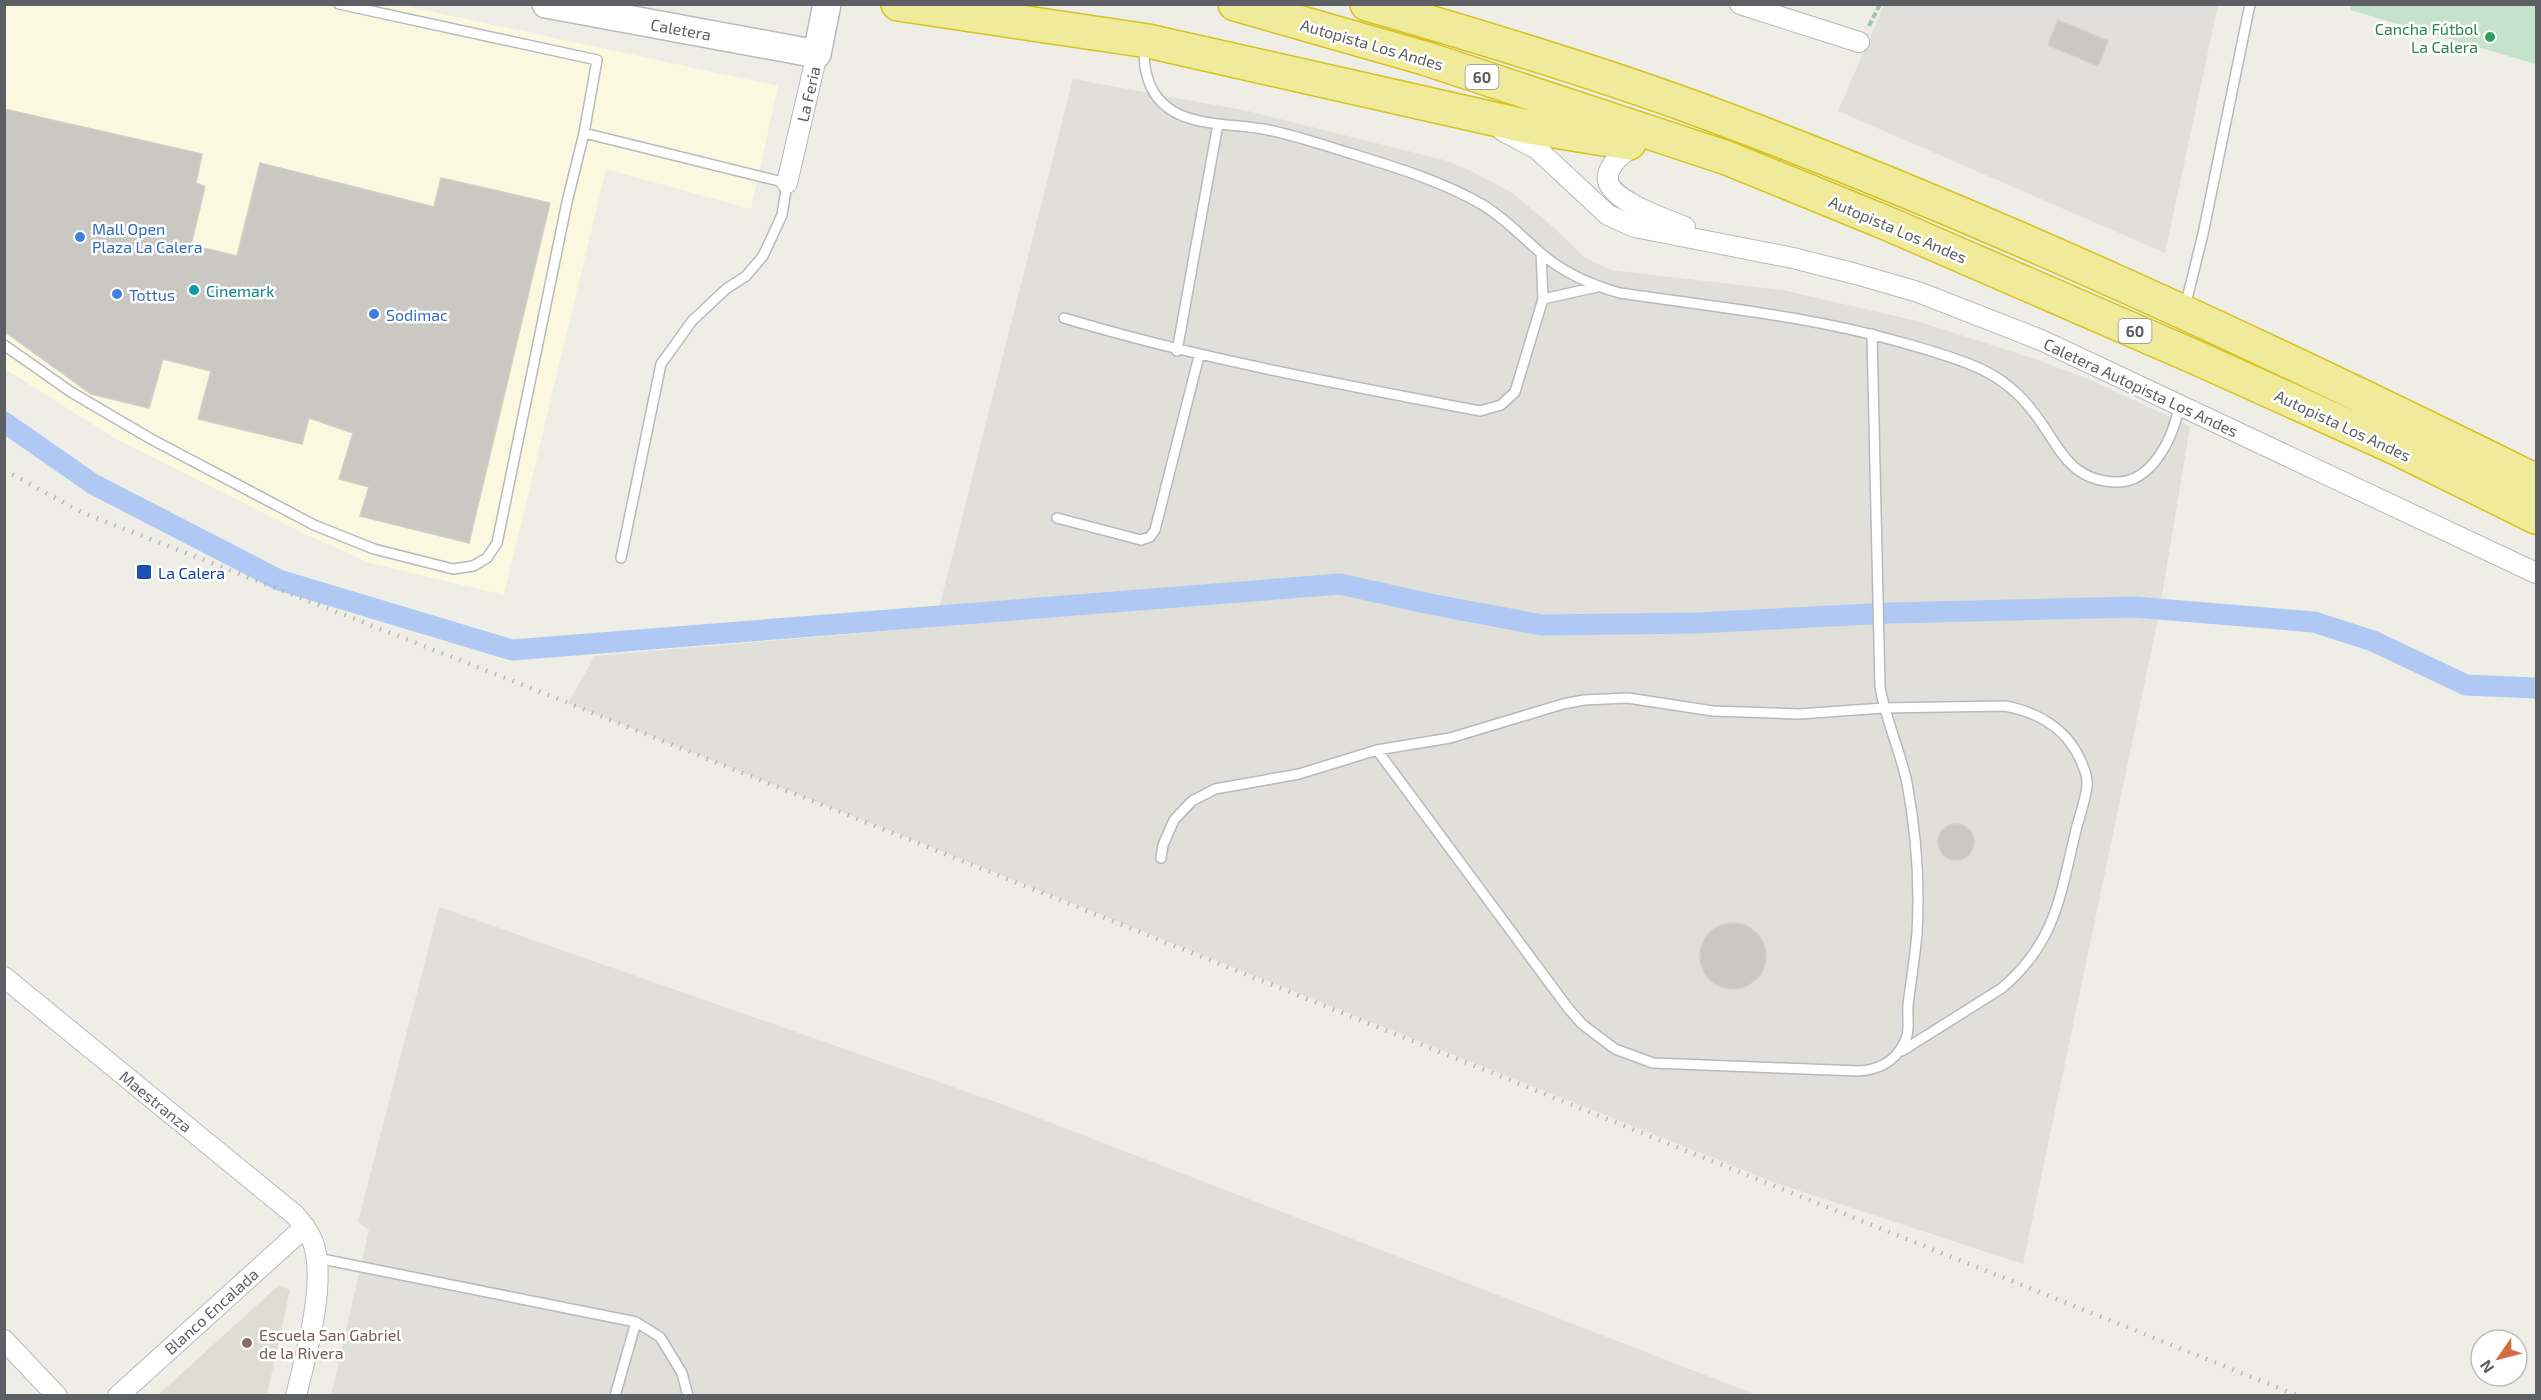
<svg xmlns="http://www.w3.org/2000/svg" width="2541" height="1400" font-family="'Exo 2',sans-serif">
<rect width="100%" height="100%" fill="#eeeee6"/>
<!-- commercial -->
<path fill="#faf9df" d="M4,5H401L778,86L751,209L606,169L504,595L370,563L307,535L116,439L5,369Z"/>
<!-- industrial -->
<path fill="#e0dfda" d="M1884,5H2218L2165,253L1838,111Z
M1073,79L1248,111L1444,160L1467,169L1511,192L1553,227L1584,257L1611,270L1783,290L1917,321L2035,359L2088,379L2190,426L2158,619L2023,1264L1776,1183L568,703L595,656L931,627L937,616Z
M439,907L1013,1108L1757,1395L331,1396L369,1230L358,1222Z"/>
<!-- education -->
<path fill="#ddddd4" d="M279,1285L290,1290L267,1395H158Z"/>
<!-- green -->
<path fill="#c5e2cb" d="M2352,4L2536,5V64L2350,10Z"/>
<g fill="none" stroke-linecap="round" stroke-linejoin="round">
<!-- canal -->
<path stroke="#afc8f4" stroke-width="21" d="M4,422L93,484L279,580L512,650L1340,584L1430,604L1542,625L1697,623L1890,613L2134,607L2314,622L2373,641L2466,685L2536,688"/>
</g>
<!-- building -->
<path fill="#c9c8c2" stroke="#d2d0c5" stroke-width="1.5" d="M2058,20L2108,41L2098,66L2048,45Z
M4,109L202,154L196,183L205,187L191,245L237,256L260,163L434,207L441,178L550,203L469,543L360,516L369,487L339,479L353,433L309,418L302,444L198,419L211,371L163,359L149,408L91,394L4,331Z
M1938 842a18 18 0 1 1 36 0a18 18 0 1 1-36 0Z
M1700 956a33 33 0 1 1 66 0a33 33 0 1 1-66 0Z"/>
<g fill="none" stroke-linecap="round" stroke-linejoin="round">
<defs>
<path id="service" d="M339,4L597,60L584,133
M1146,47C1143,58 1145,71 1149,82C1167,131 1227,121 1268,130C1289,134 1310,141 1330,147C1381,163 1437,178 1483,205C1506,219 1523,238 1543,255C1566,274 1591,285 1620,293C1714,307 1809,316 1900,342C1925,349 1951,356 1974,366C1996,375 2016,390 2031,409C2058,441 2065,480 2115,482C2152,484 2175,435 2179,405
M1541,253L1543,299L1597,287
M2185,307L2203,234L2250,4
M1064,318C1200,359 1340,384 1480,411L1501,405L1515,392L1543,299
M4,345L71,392L151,439L314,525L374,549L453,569L473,566L487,558L497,543L567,202L584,133L787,183L782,215L763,256L746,276L726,289L692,321L661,364L621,558
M1177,351L1218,124
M1057,518L1141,540L1150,537L1155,530L1199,356
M1377,750L1568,1008L1582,1024L1615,1049L1653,1063L1858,1071C1877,1070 1894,1062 1903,1045C1911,1032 1907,1020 1908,1005C1911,981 1915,957 1917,933C1920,883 1916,832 1907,783C1900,750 1886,721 1880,687L1872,334
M1161,858L1163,845L1174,820L1192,801L1215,789L1299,774L1377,750L1450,738L1563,704L1584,700L1628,698L1713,711L1799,714L1883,708L2005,706C2037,712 2066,728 2080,759C2083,766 2087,774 2087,781C2088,794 2079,817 2076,830C2060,896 2056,942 2002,988L1902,1051
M317,1258L636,1322L660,1337L682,1373L688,1396
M615,1396L636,1322"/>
<path id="minor" d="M1740,4L1859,42
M1503,131L1537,149L1608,215L1635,227L1793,258L1856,274L1918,292L2041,340L2536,573
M1635,144C1625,152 1611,161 1608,175C1603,199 1668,220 1685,227
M787,183L817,54
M4,977L295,1215C302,1223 309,1232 313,1242C327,1283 306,1354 296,1396
M4,1340L57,1396
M118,1396L305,1227"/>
<path id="secondary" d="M546,4L817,54L827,4"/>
<path id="motorway" d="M898,4L1148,41L1529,127L1629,143
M1235,4L1424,58L1727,158L1884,222L2197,358L2394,447L2536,517
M1367,4C1478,36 1591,70 1700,110C1986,216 2263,346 2536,481"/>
</defs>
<!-- service casing -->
<use href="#service" stroke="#b8b9be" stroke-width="12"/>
<!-- minor casing -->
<use href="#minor" stroke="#b8b9be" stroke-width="22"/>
<!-- secondary casing -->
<use href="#secondary" stroke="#b9bac0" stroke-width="30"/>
<!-- motorway casing -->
<use href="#motorway" stroke="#d7c21d" stroke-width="36"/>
<!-- path -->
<path stroke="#9fc2b1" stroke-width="4" stroke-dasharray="6 3" stroke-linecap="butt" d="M1869,26L1880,4"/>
<!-- service -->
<use href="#service" stroke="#fff" stroke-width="9"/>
<!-- minor -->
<use href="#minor" stroke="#fff" stroke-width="20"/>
<!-- secondary -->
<use href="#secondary" stroke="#fff" stroke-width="27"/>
<!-- motorway -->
<use href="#motorway" stroke="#f0eb9b" stroke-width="33"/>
<!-- rail -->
<path stroke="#b5b6b6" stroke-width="4.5" stroke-dasharray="1.5 8" stroke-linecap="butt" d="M4,470L81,512L498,675L2299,1396"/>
</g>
<!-- markers -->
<circle fill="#2e9e5b" stroke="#fff" stroke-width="2" cx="2490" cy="37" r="6"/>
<g fill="#3f7fe0" stroke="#fff" stroke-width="2">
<circle cx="80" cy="237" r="6"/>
<circle cx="117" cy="294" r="6"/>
<circle cx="374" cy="314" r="6"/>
</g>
<circle fill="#0f9aa8" stroke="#fff" stroke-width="2" cx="194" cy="290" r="6"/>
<rect fill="#1a4fb4" stroke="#fff" stroke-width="2" x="136" y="564" width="16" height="16" rx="3"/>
<circle fill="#8d6e63" stroke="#fff" stroke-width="2" cx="247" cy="1343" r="6"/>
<g text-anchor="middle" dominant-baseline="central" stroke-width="5" stroke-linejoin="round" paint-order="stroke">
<!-- shield labels -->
<g fill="#fff" stroke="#8e8f92" stroke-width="1.5">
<rect x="1465.5" y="65" width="33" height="24" rx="4.5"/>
<rect x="2118.5" y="319" width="33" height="24" rx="4.5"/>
</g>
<g font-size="15" font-weight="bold" fill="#5d5f64">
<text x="1482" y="77">60</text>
<text x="2135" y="331">60</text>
</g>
<!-- leisure labels -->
<g font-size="16" fill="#27864d" stroke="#fff" text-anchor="end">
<text x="2478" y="28">Cancha Fútbol<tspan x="2478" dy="18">La Calera</tspan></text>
</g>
<!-- street labels -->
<g font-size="16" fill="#5d5f64" stroke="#fff">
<text transform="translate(681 29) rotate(10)">Caletera</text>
<text transform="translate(1372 44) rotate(16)">Autopista Los Andes</text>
<text transform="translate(808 94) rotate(-77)">La Feria</text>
<text transform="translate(1898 229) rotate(23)">Autopista Los Andes</text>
<text transform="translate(2141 387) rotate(25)">Caletera Autopista Los Andes</text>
<text transform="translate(2343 425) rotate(25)">Autopista Los Andes</text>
<text transform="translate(156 1101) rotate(39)">Maestranza</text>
<text transform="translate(211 1311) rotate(-42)">Blanco Encalada</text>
</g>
<!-- shop labels -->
<g font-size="16" fill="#366cbe" stroke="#fff" text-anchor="start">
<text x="92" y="228">Mall Open<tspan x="92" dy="18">Plaza La Calera</tspan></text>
<text x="129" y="294">Tottus</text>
<text x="386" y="314">Sodimac</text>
</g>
<!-- culture labels -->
<g font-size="16" fill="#0d838f" stroke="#fff" text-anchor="start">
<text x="206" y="290">Cinemark</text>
</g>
<!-- transit labels -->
<g font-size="16" fill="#164399" stroke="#fff" text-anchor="start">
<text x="158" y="572">La Calera</text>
</g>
<!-- education labels -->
<g font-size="16" fill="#785e54" stroke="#fff" text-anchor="start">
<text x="259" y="1334">Escuela San Gabriel<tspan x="259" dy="18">de la Rivera</tspan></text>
</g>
</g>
<!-- border -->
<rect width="2541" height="1400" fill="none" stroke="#5d5f64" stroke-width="12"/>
<!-- north arrow -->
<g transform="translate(2499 1358) rotate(235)"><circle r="28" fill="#ffffff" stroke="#bebfc1" stroke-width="1.5"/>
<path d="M0-4.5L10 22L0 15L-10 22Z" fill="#d46d46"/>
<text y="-9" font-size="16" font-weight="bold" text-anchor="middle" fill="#5d5f64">N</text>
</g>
</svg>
